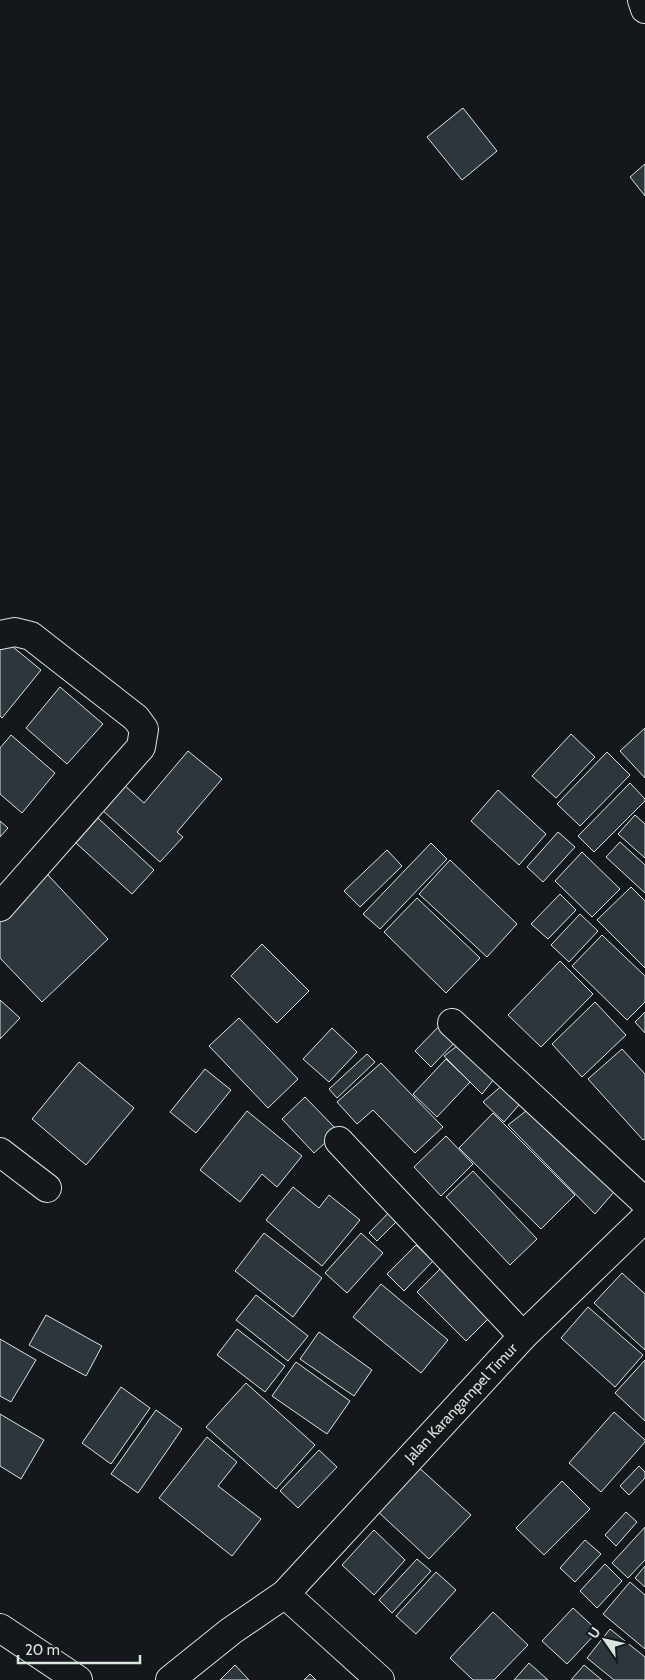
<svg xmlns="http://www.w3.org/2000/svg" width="645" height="1680" font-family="Cabin,sans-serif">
<rect width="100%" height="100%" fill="#14181c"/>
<!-- building -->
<path fill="#2c363c" stroke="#d8e6dc" d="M463,108L497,151L462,180L427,137Z
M645,164V196L630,177Z
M2,638L41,670L2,718L0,716V641Z
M60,687L103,724L67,764L26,728Z
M645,728V778L620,751Z
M571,734L595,757L556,798L532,776Z
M11,735L55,773L22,813L0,794V748Z
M188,751L222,779L177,832L183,837L160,862L101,809L123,784L144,803Z
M607,752L630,775L580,826L557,804Z
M630,783L645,799V801L594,852L578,836Z
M498,790L546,834L519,865L471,821Z
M635,815L645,824V858L618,834Z
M98,818L154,870L132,894L76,843Z
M0,821L8,828L0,837Z
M558,832L575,847L543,882L527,867Z
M620,842L645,865V893L606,857Z
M431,843L447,859L380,929L363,914Z
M387,850L402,866L360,907L344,891Z
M582,852L620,889L592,917L555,881Z
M450,860L517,924L487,957L419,894Z
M47,874L108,939L42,1002L0,958V919Z
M631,887L645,901V968L597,920Z
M560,894L576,910L548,939L531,924Z
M417,898L480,958L446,993L384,932Z
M580,914L598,931L569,962L551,945Z
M602,935L645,976V1002L627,1020L572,966Z
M262,944L309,991L277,1023L231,976Z
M560,961L593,994L541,1047L508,1015Z
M0,1000L20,1018L0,1039Z
M595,1002L626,1035L582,1077L552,1044Z
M645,1012V1033L635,1022Z
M239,1018L298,1079L268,1108L209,1046Z
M442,1023L458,1039L431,1067L415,1051Z
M332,1028L357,1052L329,1082L303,1059Z
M462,1042L499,1073L482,1094L444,1056Z
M622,1049L645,1074V1139L643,1140L588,1079Z
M367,1054L375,1062L337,1098L329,1089Z
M446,1059L470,1082L437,1117L413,1094Z
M79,1062L134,1108L86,1165L32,1119Z
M381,1063L443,1127L415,1153L373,1110L357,1124L337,1102Z
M205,1069L231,1090L196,1133L170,1112Z
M506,1082L525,1098L504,1122L483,1102Z
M305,1097L338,1131L314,1153L282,1119Z
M535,1104L619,1186L595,1214L508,1125Z
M247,1111L302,1156L277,1187L262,1174L240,1202L200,1170Z
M493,1113L575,1195L541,1229L459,1148Z
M446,1136L473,1164L441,1196L414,1167Z
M473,1171L537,1239L510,1265L446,1197Z
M293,1187L319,1208L329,1195L360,1220L322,1266L266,1220Z
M395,1206L404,1214L377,1241L369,1233Z
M264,1233L322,1278L293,1317L235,1271Z
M361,1233L383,1253L347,1293L325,1273Z
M416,1245L433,1261L404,1291L387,1274Z
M441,1268L490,1317L466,1341L417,1292Z
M622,1273L645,1294V1350L594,1303Z
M381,1284L448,1340L421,1373L353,1317Z
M256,1295L308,1336L288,1361L236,1320Z
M588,1307L643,1355L615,1387L561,1338Z
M46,1315L102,1346L86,1376L29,1345Z
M237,1329L285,1366L265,1392L217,1355Z
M319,1332L372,1370L354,1396L300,1359Z
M0,1339L36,1360L11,1402L0,1396Z
M645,1360V1421L615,1393Z
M296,1362L350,1401L327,1434L272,1396Z
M246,1383L315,1445L276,1489L206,1427Z
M121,1387L150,1408L111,1464L82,1443Z
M156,1410L182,1429L138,1493L111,1474Z
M614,1412L645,1440V1442L601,1492L569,1463Z
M0,1414L44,1440L21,1479L0,1466Z
M207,1437L237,1462L218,1486L261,1519L232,1556L159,1498Z
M319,1450L337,1467L298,1508L280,1491Z
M415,1464L471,1515L429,1559L374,1508Z
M639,1466L645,1472V1478L629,1495L620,1486Z
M562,1481L590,1509L544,1555L516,1528Z
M626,1512L637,1522L616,1546L605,1535Z
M645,1527V1560L628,1578L612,1563Z
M374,1530L405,1560L374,1595L342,1565Z
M585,1540L601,1554L575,1582L560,1568Z
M417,1559L431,1571L392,1613L379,1600Z
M605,1564L622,1581L597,1608L580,1591Z
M645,1566V1587L635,1578Z
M436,1572L456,1590L416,1634L396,1616Z
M630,1582L645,1595V1649L603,1614Z
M573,1608L598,1631L567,1664L542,1641Z
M493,1612L528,1645L494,1680H473L450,1658Z
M610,1629L645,1657V1680H614L587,1658Z
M529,1663L548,1680H514Z
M235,1665L249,1680H220Z
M584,1665L602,1680H571Z
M310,1674L316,1680H304Z"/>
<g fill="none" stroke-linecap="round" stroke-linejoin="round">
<defs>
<path id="minor" d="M642,0L645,9
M0,635L15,632L31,636L136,718L144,729L141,747L0,907
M452,1023L645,1202
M339,1141L523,1336
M0,1152L47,1188
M0,1628L78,1680
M170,1680L231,1631L285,1594"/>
<path id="tertiary" d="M380,1680L285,1594L523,1336L645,1218"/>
</defs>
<!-- minor casing -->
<use href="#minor" stroke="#d8e6dc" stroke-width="30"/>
<!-- tertiary casing -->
<use href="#tertiary" stroke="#d8e6dc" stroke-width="30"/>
<!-- minor -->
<use href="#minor" stroke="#14181c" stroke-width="28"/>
<!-- tertiary -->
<use href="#tertiary" stroke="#14181c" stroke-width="28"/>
</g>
<g text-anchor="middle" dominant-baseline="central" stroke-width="4" stroke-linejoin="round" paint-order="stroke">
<!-- street labels -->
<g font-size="15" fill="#d8e6dc" stroke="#14181c">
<text transform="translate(461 1403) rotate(-47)">Jalan Karangampel Timur</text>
</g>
</g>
<!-- north arrow -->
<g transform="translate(605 1640) rotate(304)" stroke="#14181c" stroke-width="4" paint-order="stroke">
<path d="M0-4L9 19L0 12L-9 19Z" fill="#d8e6dc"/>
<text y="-8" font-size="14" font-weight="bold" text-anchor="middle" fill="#d8e6dc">U</text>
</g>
<!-- scale -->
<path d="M18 1655v8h122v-8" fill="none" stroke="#d8e6dc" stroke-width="2.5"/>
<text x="25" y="1655" font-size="15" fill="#d8e6dc" stroke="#14181c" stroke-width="4" paint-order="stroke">20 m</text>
</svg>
